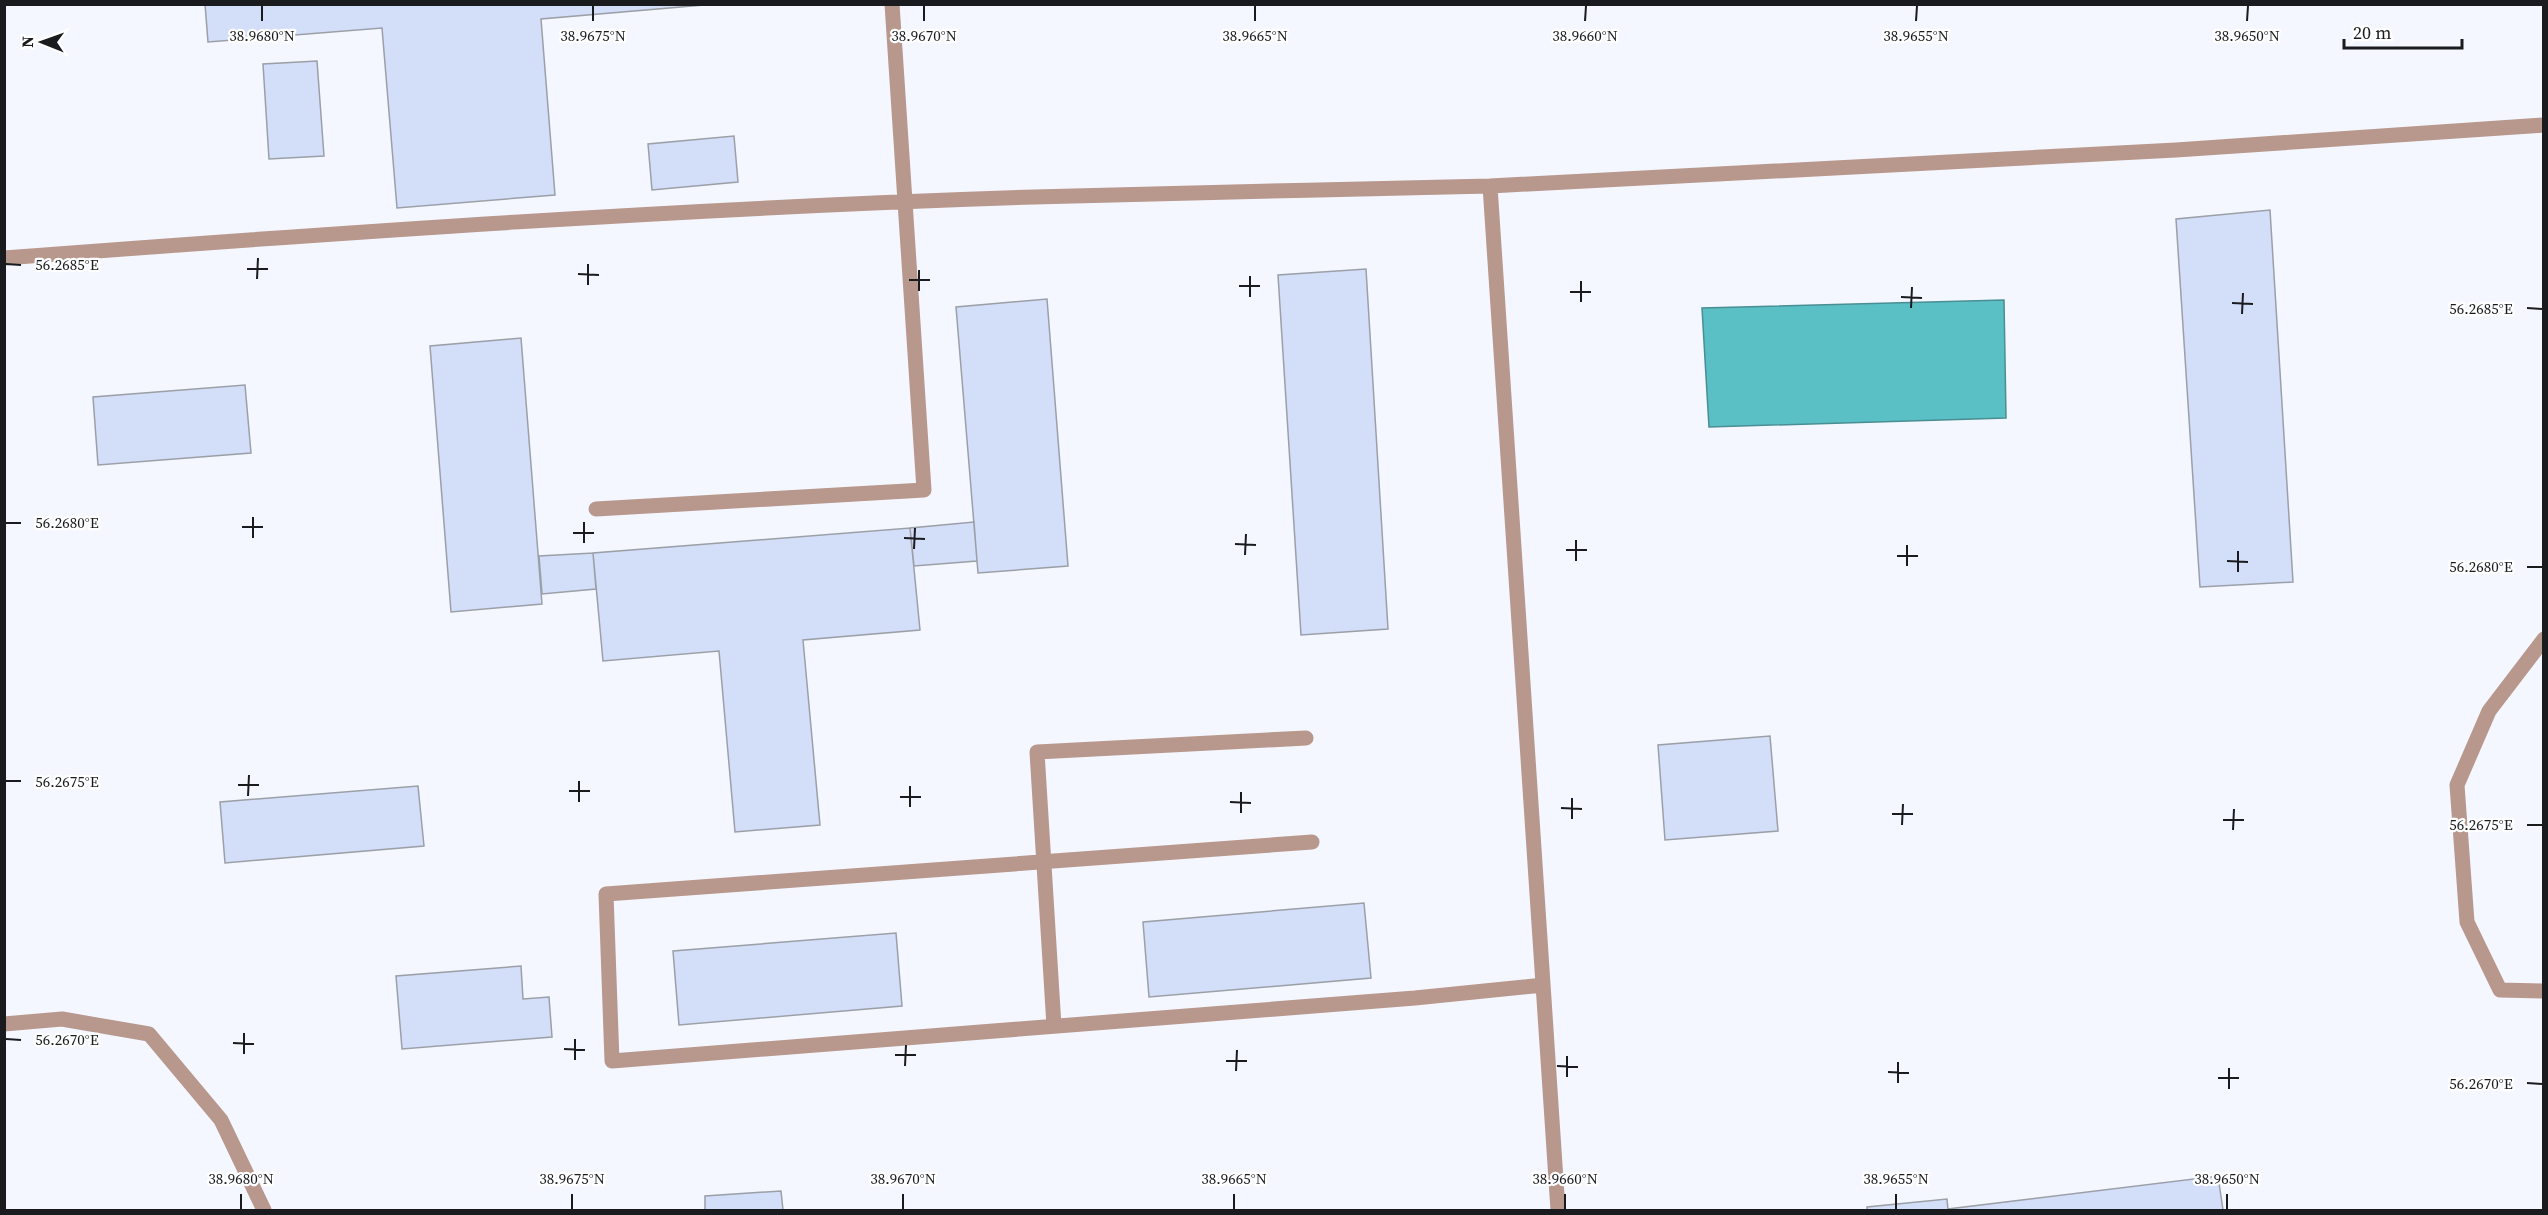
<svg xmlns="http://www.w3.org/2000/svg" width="2548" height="1215" font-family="'Source Serif 4',serif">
<rect width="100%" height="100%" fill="#f4f7ff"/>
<!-- water -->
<path fill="#5bc0c5" stroke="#488e93" stroke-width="1.5" d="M2004,300L2006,418L1709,427L1702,308Z"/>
<!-- building -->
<path fill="#d3def8" stroke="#9b9fa7" stroke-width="1.5" d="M205,4H716L541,19L555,195L397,208L382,28L208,42Z
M317,61L324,156L269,159L263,64Z
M734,136L738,182L652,190L648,144Z
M2270,210L2293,582L2200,587L2176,219Z
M1366,269L1388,629L1301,635L1278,275Z
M1047,299L1068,566L978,573L956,307Z
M521,338L542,604L451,612L430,346Z
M245,385L251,453L98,465L93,397Z
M974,522L977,561L914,566L910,528Z
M910,528L920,630L803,640L820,825L735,832L719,651L603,661L593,553Z
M593,553L596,589L542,594L539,556Z
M1770,736L1778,831L1665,840L1658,745Z
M418,786L424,846L225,863L220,802Z
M1364,903L1371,978L1149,997L1143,922Z
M896,933L902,1006L679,1025L673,951Z
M521,966L523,999L549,997L552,1037L402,1049L396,976Z
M2218,1176L2223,1210H1948V1209Z
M781,1191L783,1210H705V1196Z
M1947,1199L1948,1210H1867V1207Z"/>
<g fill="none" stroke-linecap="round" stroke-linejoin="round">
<!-- service -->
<path stroke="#b8978c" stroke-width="15" d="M1490,186L2176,150L2544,125
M4,258C347,232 690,208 1034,197C1186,192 1338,190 1490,186L1558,1210
M596,509L924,490L892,4
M2544,639L2489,711L2457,785L2467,922L2500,990L2544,991
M1312,842L606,894L612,1061L1415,998L1543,985
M1054,1026L1037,752L1306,738"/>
<!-- minor -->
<path stroke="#b8978c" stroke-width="15" d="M4,1024L62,1019L149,1034L221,1120L264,1210"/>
</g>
<!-- ticks -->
<path fill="none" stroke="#1a1b1e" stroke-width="2" d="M262,21V6M593,21V6M924,21V6M1255,21V6M1585,21L1586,6M1916,21L1917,6M2247,21L2248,6M6,264L21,265M247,269H268M578,274L599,275M257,279L258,258M909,280H930M588,285V264M1239,286H1260M919,291V270M1570,292H1591M1250,297V276M1901,297L1922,298M1581,302V281M2232,303L2253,304M1911,308L1912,287M2527,308L2542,309M2242,314L2243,293M6,523H21M242,527H263M573,533H594M253,538V517M904,538L925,539M584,543V522M1235,544L1256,545M914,549L915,528M1566,550H1587M1245,555L1246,534M1897,556H1918M1576,561V540M2227,561L2248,562M1907,566V545M2527,567H2542M2238,572V551M6,781H21M238,785H259M569,791H590M248,796L249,775M900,797H921M579,802V781M1230,802L1251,803M910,807V786M1561,808L1582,809M1241,813V792M1892,814H1913M1572,819V798M2223,820H2244M1902,825L1903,804M2527,825H2542M2233,830L2234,809M6,1039L21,1040M233,1043L254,1044M564,1049L585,1050M244,1054V1033M895,1055H916M575,1060V1039M1226,1061H1247M905,1066L906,1045M1557,1066L1578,1067M1236,1071L1237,1050M1888,1072L1909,1073M1567,1077V1056M2218,1078H2239M1898,1083V1062M2527,1083L2542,1084M2229,1089V1068M241,1209V1194M572,1209V1194M903,1209V1194M1234,1209V1194M1565,1209V1194M1896,1209V1194M2227,1209V1194"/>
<g font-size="15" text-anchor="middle" fill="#1a1b1e" stroke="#fff" stroke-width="4.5" stroke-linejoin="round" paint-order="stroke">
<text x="262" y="41">38.9680°N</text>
<text x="593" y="41">38.9675°N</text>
<text x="924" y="41">38.9670°N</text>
<text x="1255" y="41">38.9665°N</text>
<text x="1585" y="41">38.9660°N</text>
<text x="1916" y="41">38.9655°N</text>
<text x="2247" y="41">38.9650°N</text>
<text x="67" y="270">56.2685°E</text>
<text x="2481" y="314">56.2685°E</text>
<text x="67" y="528">56.2680°E</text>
<text x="2481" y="572">56.2680°E</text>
<text x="67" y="787">56.2675°E</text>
<text x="2481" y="830">56.2675°E</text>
<text x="67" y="1045">56.2670°E</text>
<text x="2481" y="1089">56.2670°E</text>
<text x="241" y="1184">38.9680°N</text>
<text x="572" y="1184">38.9675°N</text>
<text x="903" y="1184">38.9670°N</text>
<text x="1234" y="1184">38.9665°N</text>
<text x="1565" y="1184">38.9660°N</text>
<text x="1896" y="1184">38.9655°N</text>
<text x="2227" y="1184">38.9650°N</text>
</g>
<!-- border -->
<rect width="2548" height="1215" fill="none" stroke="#1a1b1e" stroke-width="12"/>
<!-- north arrow -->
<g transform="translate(42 42) rotate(271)" stroke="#ffffff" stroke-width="4.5" paint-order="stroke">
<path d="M0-4.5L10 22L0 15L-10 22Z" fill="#1a1b1e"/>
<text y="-9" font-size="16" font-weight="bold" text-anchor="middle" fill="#1a1b1e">N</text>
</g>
<!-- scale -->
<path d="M2344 39v9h118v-9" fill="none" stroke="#1a1b1e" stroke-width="3"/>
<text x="2353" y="39" font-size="18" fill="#1a1b1e" stroke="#ffffff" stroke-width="4.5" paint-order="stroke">20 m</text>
</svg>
